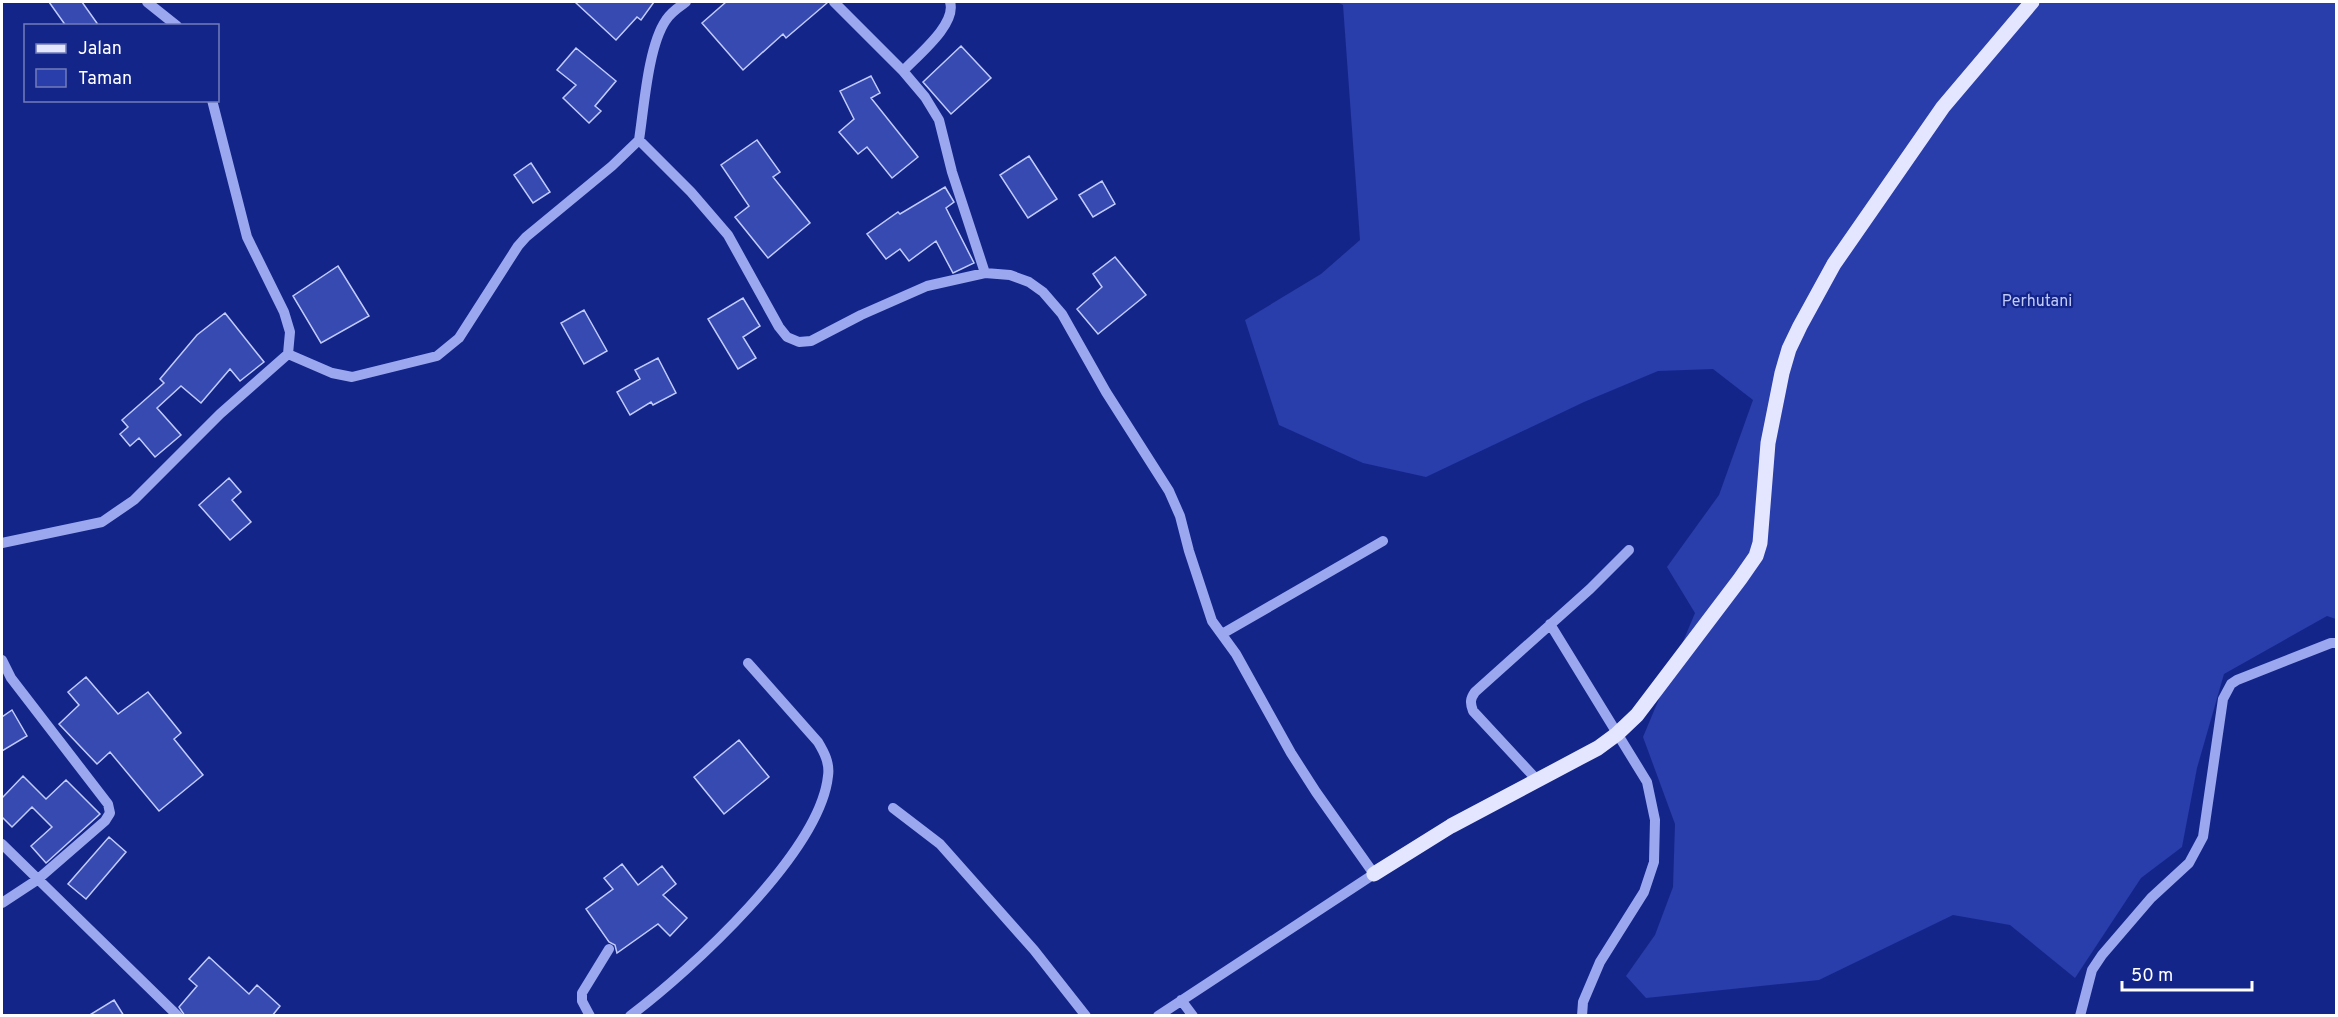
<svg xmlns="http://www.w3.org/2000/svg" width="2338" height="1017" font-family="Overpass,sans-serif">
<rect width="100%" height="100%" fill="#14258a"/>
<!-- green -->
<path fill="#293dab" d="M1337,2H2336V619L2327,616L2224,674L2197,768L2182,847L2141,878L2075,978L2010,925L1953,915L1819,980L1646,998L1626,976L1655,935L1673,887L1675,824L1643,737L1695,613L1667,567L1719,495L1753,400L1713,369L1658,371L1584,402L1426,477L1363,463L1279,425L1245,320L1321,274L1360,240L1343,5Z"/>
<!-- building -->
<path fill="#374ab2" stroke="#c1cbfc" stroke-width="1.5" d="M49,2H82L99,26H66Z
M575,2H654L641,20L637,17L616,40Z
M726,2H827V3L786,38L783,34L743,70L702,23Z
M961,46L991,78L951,114L923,82Z
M576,48L616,81L595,106L601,111L589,123L563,98L576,85L557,70Z
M871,76L880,93L871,98L918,157L892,178L867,147L858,154L839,132L854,119L840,91Z
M757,140L780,172L773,177L810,223L768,258L735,217L749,206L721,165Z
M1029,156L1057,199L1028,218L1000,175Z
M531,163L550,192L533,203L514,175Z
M1102,181L1115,204L1093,217L1079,195Z
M945,187L954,202L946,208L974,263L953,273L936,241L909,261L900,249L886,259L867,234L898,212L900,214Z
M1115,257L1146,295L1098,334L1077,309L1102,287L1093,274Z
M338,266L369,316L321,343L293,296Z
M743,298L760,326L743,337L756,358L738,369L708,319Z
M584,310L607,351L584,364L561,323Z
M225,313L264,362L240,381L230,369L201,403L181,386L157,408L181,435L155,457L139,438L130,446L120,434L128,427L122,420L164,383L160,379L197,335Z
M658,358L676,393L653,405L651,402L630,415L617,392L640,379L635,370Z
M229,478L241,492L232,500L251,522L230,540L199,505Z
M86,677L118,714L148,692L181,733L174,739L203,775L159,811L110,752L97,764L59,724L79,705L68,692Z
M12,710L27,736L2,751V717Z
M739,740L769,777L724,814L694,777Z
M23,776L46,799L66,780L100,814L46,863L31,846L52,827L32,807L12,827L2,817V798Z
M109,837L126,852L86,899L68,884Z
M622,864L638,885L662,866L676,884L663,895L687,918L670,936L658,924L617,953L615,945L609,942L586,909L613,889L604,878Z
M209,957L249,994L257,985L280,1006L272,1016H185L179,1007L197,986L189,979Z
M114,1000L124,1016H88Z"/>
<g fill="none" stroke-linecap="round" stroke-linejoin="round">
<!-- minor -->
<path stroke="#9ba8f0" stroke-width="10" d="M147,2L177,26
M834,2L903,71L925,97L939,120L952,172L985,273
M903,71C918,55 957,24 950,2
M639,140C644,108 648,46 666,20C671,12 679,7 686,2
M288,354L332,373L352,377L437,356L459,338L518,246L526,237L612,166L639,140L691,192L728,235L779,327L787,337L799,342L811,341L861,315L927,286L985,273L1010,275L1029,282L1043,292L1062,314L1106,392L1169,491L1180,516L1189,551L1212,621L1236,654L1291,753L1316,792L1374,874L1158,1016
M2,543L102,522L134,500L220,414L288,354L290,332L284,312L247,237L212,100
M1550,624L1647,782L1655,820L1654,862L1644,892L1600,962L1583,1002L1582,1016
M1222,634L1383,541
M2,660L11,678L108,804L110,813L105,821L37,880L2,903
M1538,781L1473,711C1470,703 1470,699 1475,692L1590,589L1629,550
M893,808L940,844L1034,950L1086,1016
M2,844L178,1016
M1181,1000L1193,1016
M590,1016L582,1001V993L609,949
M630,1016C691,970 820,852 828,776C830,763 824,752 818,742L748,663
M2080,1016L2092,970L2102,955L2151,898L2189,863L2203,837L2223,699L2231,684L2237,680L2331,643H2336"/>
<!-- major -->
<path stroke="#e4e6ff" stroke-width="15" d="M1374,874L1451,826L1598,748L1617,734L1637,715L1740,579L1756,556L1760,543L1768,443L1782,373L1789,349L1800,326L1834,264L1943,107L2032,2"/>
</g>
<g text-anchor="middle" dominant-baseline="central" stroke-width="4.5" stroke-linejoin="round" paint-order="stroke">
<!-- park labels -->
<g font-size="16" fill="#c1cbfc" stroke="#14258a">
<text x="2037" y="302">Perhutani</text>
</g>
</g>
<!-- border -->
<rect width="2338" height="1017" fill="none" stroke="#ffffff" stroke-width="6"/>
<!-- legend -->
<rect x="24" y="24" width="195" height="78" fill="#14258a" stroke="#727cb9" stroke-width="1.5"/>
<rect x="36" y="44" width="30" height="9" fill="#e4e6ff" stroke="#727cb9" stroke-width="1.5"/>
<text x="78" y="54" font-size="18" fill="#ffffff">Jalan</text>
<rect x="36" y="69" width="30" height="18" fill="#293dab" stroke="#727cb9" stroke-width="1.5"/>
<text x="78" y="84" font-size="18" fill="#ffffff">Taman</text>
<!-- scale -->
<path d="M2122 981v9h130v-9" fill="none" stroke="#ffffff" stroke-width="3"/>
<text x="2131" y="981" font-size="18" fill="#ffffff" stroke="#14258a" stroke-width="4.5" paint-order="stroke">50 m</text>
</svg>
